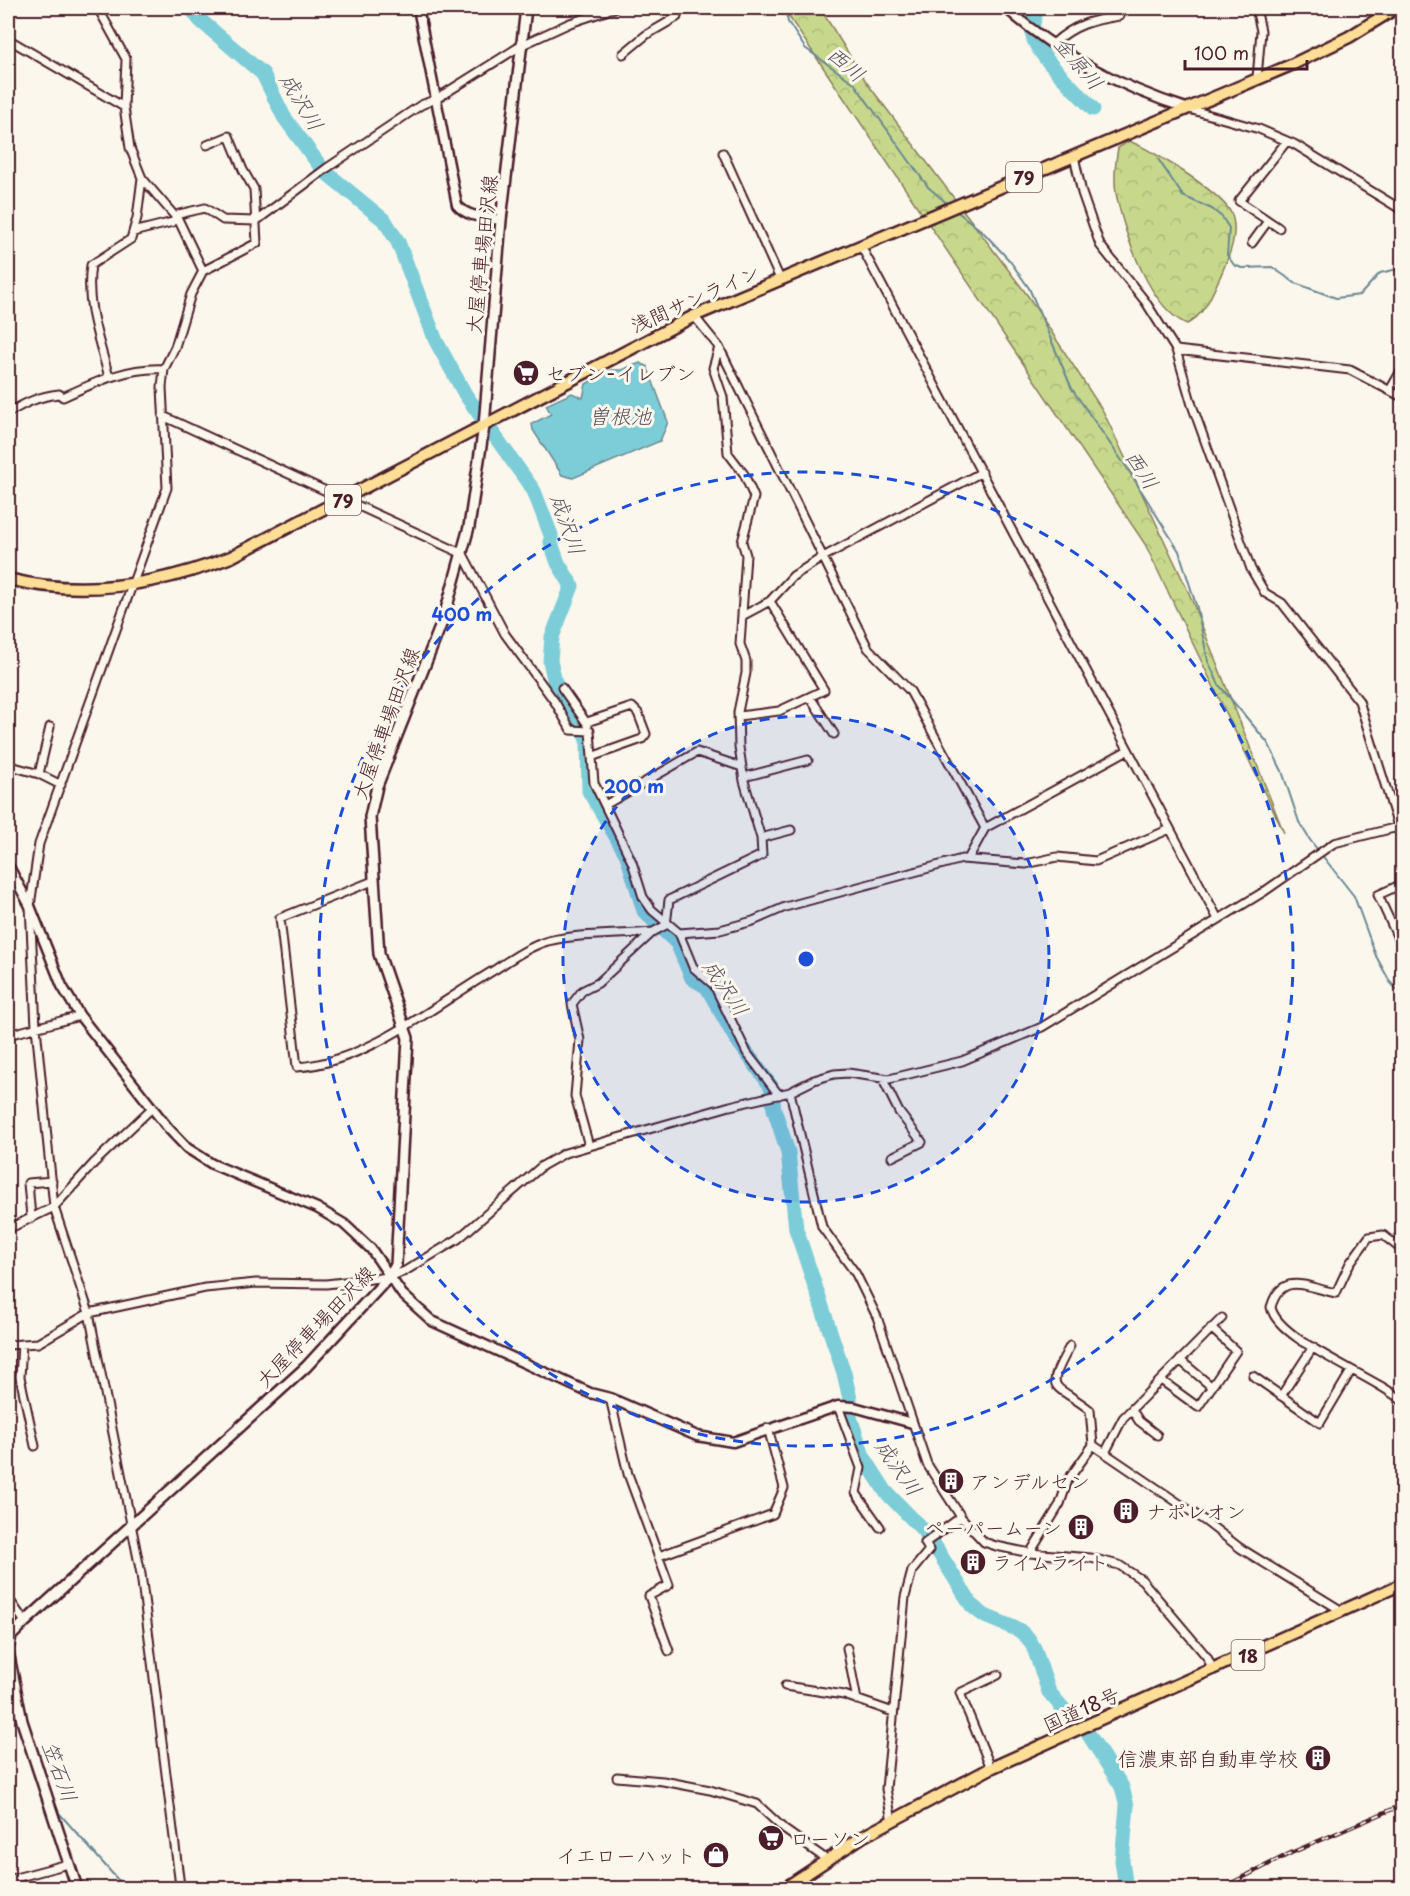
<svg xmlns="http://www.w3.org/2000/svg" width="1410" height="1896" font-family="'Playpen Sans','Klee One',sans-serif">
<defs>
<pattern id="forest-crowns" width="20" height="18" patternUnits="userSpaceOnUse" patternTransform="scale(1.5)"><rect width="20" height="18" fill="#c7d88c"/><path d="M2 6a3 3 0 1 1 6 0M12 15a3 3 0 1 1 6 0" fill="none" stroke="#acb979"/></pattern>
</defs>
<rect width="100%" height="100%" fill="#fbf7ec"/>
<filter id="ink" filterUnits="userSpaceOnUse"><feTurbulence type="fractalNoise" baseFrequency=".0167" numOctaves="2"/><feDisplacementMap in="SourceGraphic" scale="12" xChannelSelector="R" yChannelSelector="G"/><feConvolveMatrix kernelMatrix="1 2 1 2 8 2 1 2 1" color-interpolation-filters="sRGB"/></filter>
<g filter="url(#ink)">
<!-- forest -->
<path fill="url(#forest-crowns)" stroke="#887c5c" stroke-width="1.5" d="M783,8H820L867,83L1028,296L1103,411L1189,593L1284,833L1145,544Z
M1129,141C1152,150 1217,190 1230,211C1241,231 1228,259 1220,277C1211,296 1205,314 1187,324C1150,309 1125,235 1117,198C1113,182 1115,165 1118,148Z"/>
<!-- water -->
<path fill="#7dcdd8" stroke="#698793" stroke-width="1.5" d="M640,363L647,366L668,422L660,441L573,478L562,475L533,430L532,424L551,414L546,405L572,393L583,398L586,384L611,370H621Z"/>
<g fill="none" stroke-linecap="round" stroke-linejoin="round">
<!-- stream -->
<path stroke="#698793" stroke-width="2" d="M785,8L788,22L805,48L854,83L928,187L949,205
M1158,159L1183,196L1212,209L1222,217L1229,228L1227,255L1234,265L1242,268L1272,267L1295,283L1336,298L1360,295L1380,273L1402,268
M955,210L982,231L1010,261L1029,288L1072,389L1127,468L1179,551L1197,608L1208,661L1219,685L1268,743L1282,771L1299,822L1310,840L1354,896L1376,956L1390,982L1402,995
M8,1614L10,1620L8,1626
M8,1683L13,1693
M21,1701L36,1750
M51,1795L59,1813L125,1888"/>
<!-- river -->
<path stroke="#7dcdd8" stroke-width="15" d="M191,8L200,20L263,74L284,117L323,170L385,221L398,242L436,341L465,394L534,491L551,535V543L558,563L572,586L552,637L550,661L555,683L581,724L588,743L589,791L627,855L644,911L677,943L692,978L707,987L735,1037L771,1086L774,1109L788,1152L796,1229L844,1373L850,1399V1417L863,1456L886,1492L928,1535L972,1606L985,1616L1019,1630L1028,1638L1034,1648L1049,1692L1072,1719L1084,1727L1122,1787L1127,1806L1122,1861L1126,1888
M1037,8C1034,17 1030,30 1034,40C1041,59 1078,92 1093,109"/>
<defs>
<path id="minor" d="M98,8L126,59L124,107L130,148L142,178L179,221L203,271
M574,8L604,11
M1256,8L1261,31L1257,78
M605,10L615,8
M8,39L124,107
M1054,43C1074,25 1092,20 1119,16
M623,54L646,35L677,17L675,8
M1189,109L1259,129L1294,144L1402,210
M723,153L780,279
M1074,156L1082,193L1100,245L1145,301L1176,350L1192,405L1251,569L1265,593L1282,603L1359,701L1402,839
M1279,228L1239,201L1287,141
M133,232L173,222L179,214L205,208L223,220L256,221L327,168L421,105L436,99L522,45L570,23L606,11
M1252,243L1268,221
M861,246L1218,919
M694,316L719,347L868,648L910,691L985,828L1128,750
M1176,350L1350,370L1402,397
M109,377C99,340 85,303 91,265L131,239L137,218L142,178
M1390,390L1402,369
M8,413C25,403 39,396 59,394L63,397C96,382 127,367 164,369
M163,416L463,554L505,634L555,702L571,730L590,731L594,783L632,862L643,897L652,910L679,933L693,967L714,985L747,1053L779,1095
M744,615L770,601L793,576L823,557L982,472
M562,688L588,725
M810,697L834,734
M739,716L779,711L824,690L770,601
M587,722L632,707L638,713L646,734L642,739L594,756
M8,768L11,766L39,774L61,785
M39,774L50,727
M744,777L808,760
M605,805L697,752L742,767
M761,838L791,830
M968,859L985,828
M373,881L280,918L297,1067C367,1063 436,1004 496,969C511,959 530,946 548,941C582,933 619,935 653,932
M1402,884L1378,895L1397,936L1402,933
M666,925L669,900L762,855L761,838L744,781L739,747L738,712L746,673V661L740,644L746,555L742,542L754,497L744,474L728,453L723,397L713,368L719,347
M679,933L720,930L753,921L785,907L962,859L1026,864L1057,857L1096,861L1170,829
M8,1035L80,1016
M882,1078L899,1112L922,1142L892,1157
M790,1092L822,1227L856,1274L877,1317L927,1464L961,1517L984,1542L996,1546L1030,1553L1091,1558L1119,1565L1142,1580L1207,1657L1213,1670
M589,1146L575,1096L580,1040L572,1004L582,991L598,983L653,932L666,925
M31,1217L28,1183L52,1181
M8,1229L54,1207L94,1163L153,1107
M1402,1250L1383,1235L1369,1237L1350,1263L1336,1293C1308,1288 1282,1270 1271,1307C1277,1341 1377,1377 1402,1401
M22,1344L20,1377L35,1446
M8,1345L38,1343L89,1313L205,1288L256,1283L326,1284L389,1277L405,1271L458,1239L542,1166L565,1153L730,1106L790,1092L814,1080L834,1074L848,1073L889,1079L962,1061L1042,1027L1265,891L1334,843L1402,826
M1180,1360L1212,1387
M1253,1376L1320,1423L1351,1371
M1161,1380L1198,1407L1236,1351L1211,1328
M1281,1396L1313,1347
M610,1398L628,1474L669,1585L649,1596L669,1651
M838,1406L861,1468L856,1493L880,1527
M1132,1410L1139,1421L1157,1435
M1093,1445L1205,1521L1240,1548L1342,1611
M1105,1453L1123,1418L1222,1318
M1030,1553L1060,1504L1068,1480L1093,1445L1090,1410C1053,1381 1044,1394 1070,1346
M659,1556L773,1514L784,1488L768,1428
M8,1598L25,1622
M847,1648L857,1700
M785,1686L844,1695L893,1712
M991,1768L960,1693L998,1675
M617,1777L663,1781L710,1790L757,1804L785,1830L826,1859
M892,1821L886,1789L905,1597L912,1571L929,1550L925,1543L961,1517
M8,1880L68,1864
M171,1888L180,1886L141,1574L89,1313L54,1207L36,1027L30,906L39,844L167,488L162,387L164,369L175,347L191,294L203,271L257,243L254,189L243,170L229,136L207,145"/>
<path id="tertiary" d="M418,8L457,205C468,218 485,217 501,220
M1006,8C1056,53 1122,88 1186,108
M8,865L30,906L62,986L80,1016L168,1128L187,1148L212,1164L317,1208L344,1224L371,1249L402,1294L432,1321L590,1393L610,1398L697,1436L733,1442L838,1406L854,1407L912,1423"/>
<path id="secondary" d="M8,1649L11,1636L25,1622L306,1367L389,1277L396,1265L408,1038L379,954L370,817L377,786L444,617L469,527L484,426L501,220L526,8
M8,1651L22,1721L77,1888"/>
<path id="primary" d="M8,579C84,598 159,585 231,557L694,316L1291,65L1349,37L1396,8"/>
<path id="trunk" d="M785,1888L862,1837L991,1768L1402,1584"/>
</defs>
<!-- minor casing -->
<use href="#minor" stroke="#4a1f2b" stroke-width="11"/>
<!-- tertiary casing -->
<use href="#tertiary" stroke="#4a1f2b" stroke-width="13"/>
<!-- secondary casing -->
<use href="#secondary" stroke="#4a1f2b" stroke-width="14"/>
<!-- primary casing -->
<use href="#primary" stroke="#4a1f2b" stroke-width="15"/>
<!-- trunk casing -->
<use href="#trunk" stroke="#4a1f2b" stroke-width="15"/>
<!-- minor -->
<use href="#minor" stroke="#fbf7ec" stroke-width="7"/>
<!-- tertiary -->
<use href="#tertiary" stroke="#fbf7ec" stroke-width="8"/>
<!-- secondary -->
<use href="#secondary" stroke="#fbf7ec" stroke-width="9"/>
<!-- primary -->
<use href="#primary" stroke="#fdde96" stroke-width="10"/>
<!-- trunk -->
<use href="#trunk" stroke="#fdde96" stroke-width="10"/>
<defs>
<path id="rail" d="M1222,1888L1291,1853L1402,1805"/>
</defs>
<!-- rail casing -->
<use href="#rail" stroke="#4a1f2b" stroke-width="4.5"/>
<!-- rail -->
<use href="#rail" stroke="#fbf7ec" stroke-width="2" stroke-dasharray="7" stroke-linecap="butt"/>
</g>
</g>
<!-- distance rings -->
<circle cx="806" cy="959" r="243" fill="#1d4ed8" fill-opacity=".12"/>
<g fill="none" stroke="#1d4ed8" stroke-width="3" stroke-dasharray="10 8">
<circle cx="806" cy="959" r="243"/>
<circle cx="806" cy="959" r="487"/>
</g>
<!-- icons -->
<defs>
<symbol id="supermarket-disc" viewBox="-11 -11 22 22"><circle r="9.5" fill="#4a1f2b" stroke="#fbf7ec"/><path d="M-6-5.5h2.5l.6 2H6L4.5 2H-2.5L-4.4-4H-6ZM-1.5 3.2a1.3 1.3 0 1 0 .1 0ZM3 3.2a1.3 1.3 0 1 0 .1 0Z" fill="#fff"/></symbol>
<symbol id="building-disc" viewBox="-11 -11 22 22"><circle r="9.5" fill="#4a1f2b" stroke="#fbf7ec"/><path d="M-4-6H4V6H1V3H-1V6H-4ZM-2.5-4.3h1.7v1.8h-1.7ZM.8-4.3h1.7v1.8H.8ZM-2.5-1h1.7V.8h-1.7ZM.8-1h1.7V.8H.8Z" fill="#fff"/></symbol>
<symbol id="shop-disc" viewBox="-11 -11 22 22"><circle r="9.5" fill="#4a1f2b" stroke="#fbf7ec"/><path d="M-5-2.5h2.3a2.7 3.5 0 0 1 5.4 0H5L5.5 6h-11ZM-1.5-2.5h3a1.5 2.3 0 0 0-3 0Z" fill="#fff"/></symbol>
</defs>
<g fill-rule="evenodd">
<use href="#supermarket-disc" x="511" y="358" width="30" height="30"/>
<use href="#building-disc" x="936" y="1466" width="30" height="30"/>
<use href="#building-disc" x="1111" y="1496" width="30" height="30"/>
<use href="#building-disc" x="1066" y="1512" width="30" height="30"/>
<use href="#building-disc" x="958" y="1547" width="30" height="30"/>
<use href="#building-disc" x="1303" y="1743" width="30" height="30"/>
<use href="#supermarket-disc" x="756" y="1823" width="30" height="30"/>
<use href="#shop-disc" x="701" y="1840" width="30" height="30"/>
</g>
<g text-anchor="middle" dominant-baseline="central" stroke-width="6" stroke-linejoin="round" paint-order="stroke">
<!-- shield labels -->
<g fill="#fbf7ec" stroke="#7f6065" stroke-width="1.5">
<rect x="1006" y="162" width="36" height="30" rx="4.5"/>
<rect x="325" y="485" width="36" height="30" rx="4.5"/>
<rect x="1231.5" y="1640" width="33" height="30" rx="4.5"/>
</g>
<g font-size="18" font-weight="bold" fill="#4a1f2b">
<text x="1024" y="177">79</text>
<text x="343" y="500">79</text>
<text x="1248" y="1655">18</text>
</g>
<!-- street labels -->
<g font-size="20" fill="#4a1f2b" stroke="#fbf7ec">
<text transform="translate(481 254) rotate(-84)">大屋停車場田沢線</text>
<text transform="translate(695 298) rotate(-24)">浅間サンライン</text>
<text transform="translate(385 723) rotate(-70)">大屋停車場田沢線</text>
<text transform="translate(315 1326) rotate(-46)">大屋停車場田沢線</text>
<text transform="translate(1081 1709) rotate(-24)">国道18号</text>
</g>
<!-- poi labels -->
<g font-size="20" fill="#4a1f2b" stroke="#fbf7ec" text-anchor="start">
<text x="546" y="373">セブン-イレブン</text>
<text x="970" y="1481">アンデルセン</text>
<text x="1146" y="1511">ナポレオン</text>
<text x="1062" y="1527" text-anchor="end">ペーパームーン</text>
<text x="992" y="1562">ライムライト</text>
<text x="1298" y="1758" text-anchor="end">信濃東部自動車学校</text>
<text x="790" y="1838">ローソン</text>
<text x="696" y="1855" text-anchor="end">イエローハット</text>
</g>
<!-- water labels -->
<g font-size="21" font-style="italic" fill="#59535f" stroke="#fbf7ec">
<text transform="translate(1080 62) rotate(50)">金原川</text>
<text transform="translate(847 63) rotate(40)">西川</text>
<text transform="translate(303 101) rotate(59)">成沢川</text>
<text x="620" y="415">曽根池</text>
<text transform="translate(1143 469) rotate(57)">西川</text>
<text transform="translate(569 524) rotate(71)">成沢川</text>
<text transform="translate(727 987) rotate(56)">成沢川</text>
<text transform="translate(900 1467) rotate(55)">成沢川</text>
<text transform="translate(61 1771) rotate(70)">笠石川</text>
</g>
</g>
<circle cx="806" cy="959" r="9" fill="#1d4ed8" stroke="#fbf7ec" stroke-width="3"/>
<g font-size="18" text-anchor="middle" font-weight="bold" fill="#1d4ed8" stroke="#fbf7ec" stroke-width="6" stroke-linejoin="round" paint-order="stroke">
<text x="462" y="621">400 m</text>
<text x="634" y="793">200 m</text>
</g>
<!-- margin -->
<rect width="1410" height="1896" fill="none" stroke="#fbf7ec" stroke-width="30"/>
<rect x="15" y="15" width="1380" height="1866" fill="none" stroke="#4a1f2b" stroke-width="2" filter="url(#ink)"/>
<!-- scale -->
<path d="M1185 60v9h122v-9" fill="none" stroke="#4a1f2b" stroke-width="3"/>
<text x="1194" y="60" font-size="18" fill="#4a1f2b" stroke="#fbf7ec" stroke-width="4.5" paint-order="stroke">100 m</text>
</svg>
